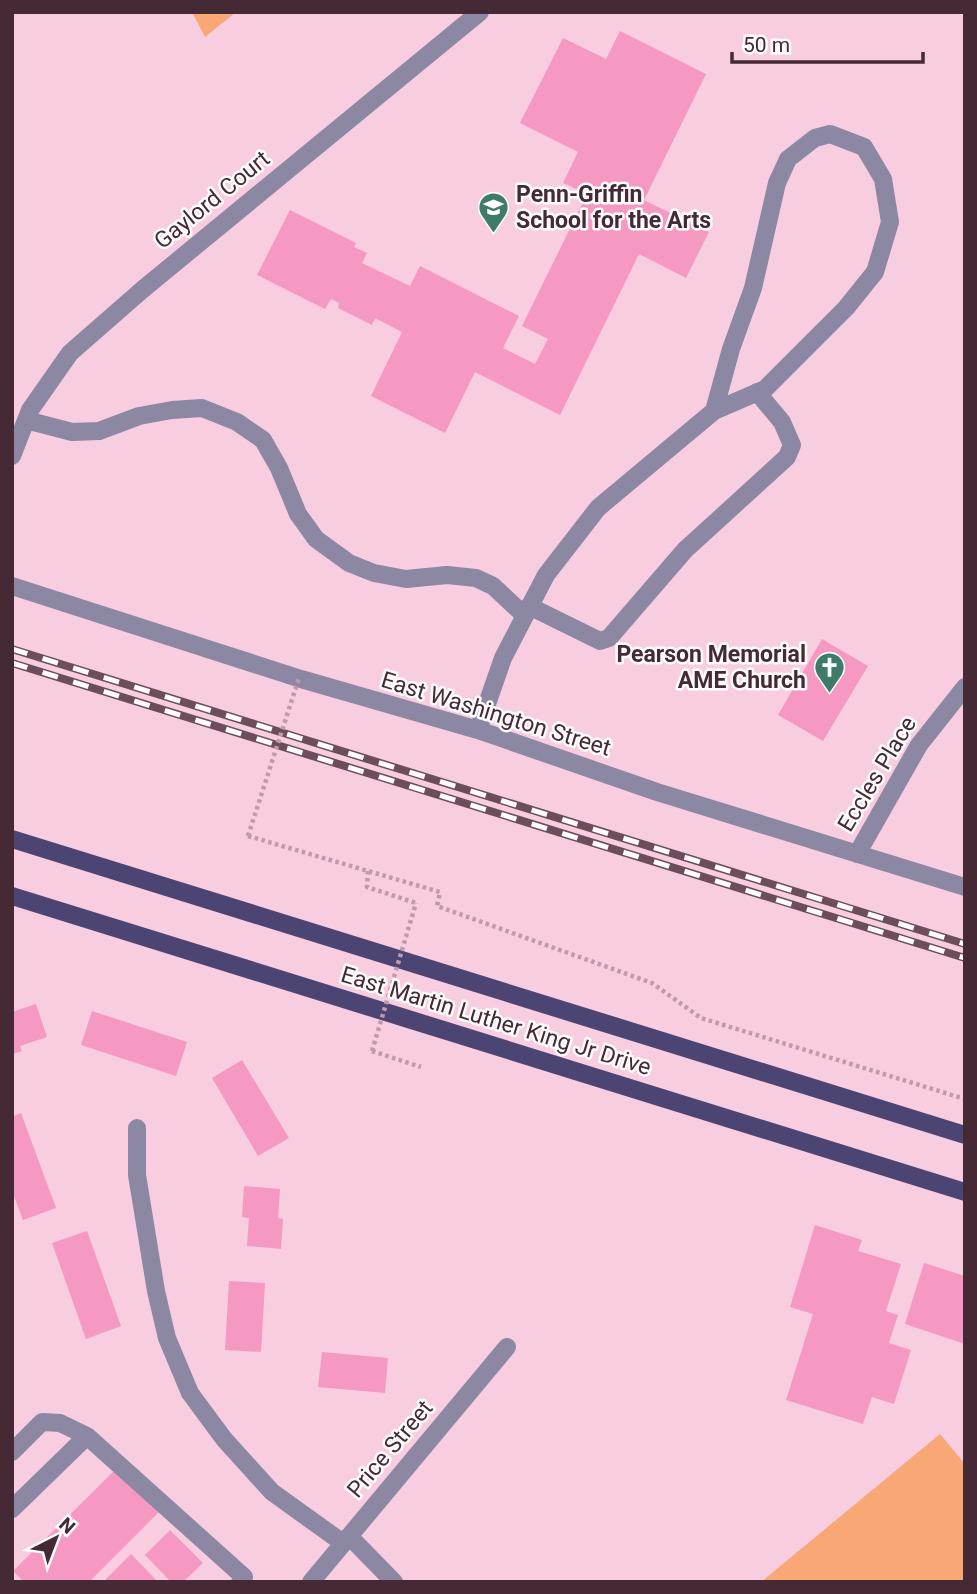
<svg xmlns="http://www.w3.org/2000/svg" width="977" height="1594" font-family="Roboto,sans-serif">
<rect width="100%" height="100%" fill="#f8cddf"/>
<!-- green -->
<path fill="#f9a775" d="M192,12H236L205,37Z
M940,1434L965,1464V1582H761Z"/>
<!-- building -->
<path fill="#f598c2" d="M620,31L706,74L644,200L709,232L686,278L639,254L560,415L475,372L445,433L371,396L402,332L375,318L372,325L338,308L339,303L331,299L325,309L257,275L290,210L356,243L354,247L367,253L362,263L410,286L420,266L519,316L503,348L535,364L548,339L522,326L587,194L563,183L578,152L520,123L563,38L606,59Z
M822,639L868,666L823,741L778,715Z
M36,1004L47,1037L20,1046L22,1051L12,1054V1012Z
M92,1011L187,1042L176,1076L81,1045Z
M242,1060L289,1138L258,1156L212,1078Z
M21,1113L56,1208L23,1220L12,1191V1117Z
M244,1186L280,1189L278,1218L283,1219L281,1249L247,1246L249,1218L242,1217Z
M815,1225L862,1240L858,1251L901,1264L886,1311L898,1315L889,1343L911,1350L894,1404L872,1397L863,1424L786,1400L813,1314L790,1307Z
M87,1231L121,1326L86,1339L52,1243Z
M924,1263L965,1276V1344L905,1324Z
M229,1281L265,1283L261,1352L225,1350Z
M322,1352L388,1358L385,1393L318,1387Z
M118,1467L161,1510L89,1582H24L13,1571Z
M170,1530L203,1563L183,1582H171L145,1555Z
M131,1554L158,1582H103Z"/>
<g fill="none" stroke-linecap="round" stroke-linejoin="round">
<!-- path -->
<path stroke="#c09aaa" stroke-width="4.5" stroke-dasharray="3.5 3.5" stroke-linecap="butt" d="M248,836L440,892L437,906L652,983L701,1018L965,1099
M368,871L367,887L416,903
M372,1051L421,1067"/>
<!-- minor -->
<path stroke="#8c88a3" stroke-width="18" d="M26,420L72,432L99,431L139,416L172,410L202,408L237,422L263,440L279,468L298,514L316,539L349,563L374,573L406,579L447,575L476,578L493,586L524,615
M12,456L30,410L70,353L142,290L480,12
M12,586L301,679L478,730L657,792L965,887
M529,606L600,641L609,638L685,550L787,457L792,445L782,422L757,392
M478,730L503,658L546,575L598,508L714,411L765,389L846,308L875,272L890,222L883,179L864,147L830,134L815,138L788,159L777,183L753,288L731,349L714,411
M857,854L919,745L965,687
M137,1128V1175L156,1291L167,1338L190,1393L224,1439L272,1492L343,1543
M12,1452L42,1422L60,1423L87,1436L244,1577L240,1582
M12,1509L87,1436
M349,1536L394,1582
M311,1582L507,1347"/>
<!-- major -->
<path stroke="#4c4472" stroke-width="18" d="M12,839L965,1135
M12,896L965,1192"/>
<defs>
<path id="rail" d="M12,649L965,944
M12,663L965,958"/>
</defs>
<!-- rail casing -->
<use href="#rail" stroke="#6c4d5b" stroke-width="8"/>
<!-- rail -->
<use href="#rail" stroke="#fcfcfc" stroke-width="5" stroke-dasharray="16" stroke-linecap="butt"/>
<!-- path-bridge -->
<path stroke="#c09aaa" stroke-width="4.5" stroke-dasharray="3.5 3.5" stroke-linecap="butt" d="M248,836L299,678
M372,1051L416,903"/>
</g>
<!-- icons -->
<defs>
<symbol id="school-pin" viewBox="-11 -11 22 30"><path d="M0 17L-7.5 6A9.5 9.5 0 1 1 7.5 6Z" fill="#3e7c69" stroke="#fcfcfc"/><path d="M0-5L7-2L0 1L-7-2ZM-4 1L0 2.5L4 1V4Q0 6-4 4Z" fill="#fff"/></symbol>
<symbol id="church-pin" viewBox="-11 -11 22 30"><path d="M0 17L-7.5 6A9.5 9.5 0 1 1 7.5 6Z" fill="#3e7c69" stroke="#fcfcfc"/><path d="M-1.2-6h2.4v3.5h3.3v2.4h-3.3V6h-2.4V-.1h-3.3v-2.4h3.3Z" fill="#fff"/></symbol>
</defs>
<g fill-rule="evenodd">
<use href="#school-pin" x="476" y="190" width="35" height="47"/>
<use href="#church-pin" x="812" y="650" width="35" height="47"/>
</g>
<g text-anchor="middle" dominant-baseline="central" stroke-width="5" stroke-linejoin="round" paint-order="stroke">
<!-- poi labels -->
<g font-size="23" font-weight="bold" fill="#452a36" stroke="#fcfcfc" text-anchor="start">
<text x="516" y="194">Penn-Griffin<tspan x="516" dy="26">School for the Arts</tspan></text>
<text x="806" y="654" text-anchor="end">Pearson Memorial<tspan x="806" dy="26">AME Church</tspan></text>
</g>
<!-- street labels -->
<g font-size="23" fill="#452a36" stroke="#fcfcfc">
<text transform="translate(212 200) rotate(-39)">Gaylord Court</text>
<text transform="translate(496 714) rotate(17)">East Washington Street</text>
<text transform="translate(877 774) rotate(-59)">Eccles Place</text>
<text transform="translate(496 1021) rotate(17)">East Martin Luther King Jr Drive</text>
<text transform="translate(390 1449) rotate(-50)">Price Street</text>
</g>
</g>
<!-- border -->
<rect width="977" height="1594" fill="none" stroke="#452a36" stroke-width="28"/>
<!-- north arrow -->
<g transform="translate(56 1538) rotate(42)" stroke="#fcfcfc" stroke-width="5" paint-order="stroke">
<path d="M0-5L12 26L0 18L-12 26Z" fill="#452a36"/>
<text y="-10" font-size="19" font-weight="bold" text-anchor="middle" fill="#452a36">N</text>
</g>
<!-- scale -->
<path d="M732 52v10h191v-10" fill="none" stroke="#452a36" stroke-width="3.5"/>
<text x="743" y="52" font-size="21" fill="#452a36" stroke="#fcfcfc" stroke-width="5" paint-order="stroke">50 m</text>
</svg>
